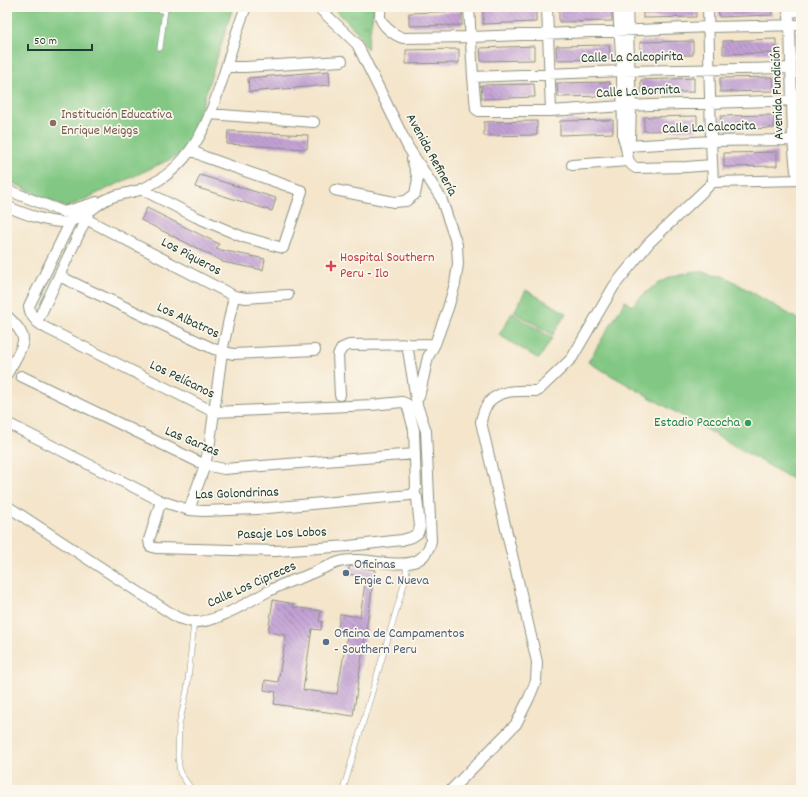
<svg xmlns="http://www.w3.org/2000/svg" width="808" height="797" font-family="Dekko,sans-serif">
<defs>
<pattern id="grass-tufts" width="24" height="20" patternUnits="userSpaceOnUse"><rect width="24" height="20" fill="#82c884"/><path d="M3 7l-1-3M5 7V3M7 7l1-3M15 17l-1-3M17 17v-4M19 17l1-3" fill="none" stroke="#6aa46d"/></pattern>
<pattern id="building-back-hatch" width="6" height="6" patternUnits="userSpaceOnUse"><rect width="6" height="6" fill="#c2a0d4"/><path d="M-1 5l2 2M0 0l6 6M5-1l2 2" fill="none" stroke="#9d84ad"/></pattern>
</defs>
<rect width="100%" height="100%" fill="#fbf7ec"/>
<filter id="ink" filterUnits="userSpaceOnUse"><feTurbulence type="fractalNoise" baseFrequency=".025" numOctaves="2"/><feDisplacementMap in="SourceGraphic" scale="8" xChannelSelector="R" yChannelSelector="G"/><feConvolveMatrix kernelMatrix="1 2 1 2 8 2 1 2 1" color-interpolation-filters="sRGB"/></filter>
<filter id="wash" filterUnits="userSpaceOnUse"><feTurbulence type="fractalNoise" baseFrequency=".012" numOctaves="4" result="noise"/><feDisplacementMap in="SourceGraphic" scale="16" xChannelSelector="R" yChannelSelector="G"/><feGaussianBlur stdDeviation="0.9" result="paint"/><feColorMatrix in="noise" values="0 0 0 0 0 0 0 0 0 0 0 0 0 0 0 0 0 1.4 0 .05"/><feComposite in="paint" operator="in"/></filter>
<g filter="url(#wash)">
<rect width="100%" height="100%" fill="#f4e5cb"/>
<!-- grass -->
<path fill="url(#grass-tufts)" stroke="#50825c" d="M333,7H374L367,49L359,34Z"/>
<!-- pitch -->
<path fill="#82c884" stroke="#50825c" d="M7,7H233L191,140L177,156L66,208L7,180Z
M697,271L720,275L731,280L801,321V484L588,362L625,301L632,306C650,286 670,274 697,271Z
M526,290L566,313L553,335L514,312Z
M512,313L552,338L539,359L499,335Z"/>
<g id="blocks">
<!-- building -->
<path fill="url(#building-back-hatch)" d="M612,7V21L559,22V8Z
M643,7H696V17L643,18Z
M718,7H771L772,15L719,17Z
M536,9V22L483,24V10Z
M462,11V25L409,26V13Z
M776,39V53L723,54V41Z
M693,41V55L640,56V42Z
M609,45L610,59L557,60L556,46Z
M534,46V60L481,61L480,48Z
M459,49V63L406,64V50Z
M329,71L330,85L249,92L248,78Z
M773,77L774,91L720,92V78Z
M694,78V92L641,93V80Z
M610,82L611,96L558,97L557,83Z
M534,84L535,97L482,99L481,85Z
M774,115V128L721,130V116Z
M697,116V130L644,131V117Z
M613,120V133L560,135V121Z
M537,121V135L484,136V122Z
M228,131L308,135L307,149L227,144Z
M777,152V166L724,167V153Z
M200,175L276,198L272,211L195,187Z
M147,208L219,244L216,249L265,259L263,270L222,262V261L141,220Z
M352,566L375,570L353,716L274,704L276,692L264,690L265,680L278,682L286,635L268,632L273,600L294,604L293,607L321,611L319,621H322L321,630L312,629L303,690L337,694L347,636L337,634L340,614L360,617L366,577L348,574L349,567Z"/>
</g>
</g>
<g filter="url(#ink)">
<use href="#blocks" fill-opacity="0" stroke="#8a9180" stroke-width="1"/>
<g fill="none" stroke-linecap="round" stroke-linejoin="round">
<defs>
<path id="service" d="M111,7L165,10
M160,48L165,10L169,7
M192,790L180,773L178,757L179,725L187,690L194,622
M343,790L407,574L405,564"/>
<path id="minor" d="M318,7L357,44L408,147L441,198L457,245L458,264L455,284L448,308L435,344L428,357L419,397
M381,7C380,10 380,15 380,17C383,27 394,35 403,38L471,37L709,27L801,25
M469,7L473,77L476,109L479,111H551L623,106L801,100
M547,7L551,111
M618,7L622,71L623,138C629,150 624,162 636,168L686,167L712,165
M708,7L711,141L713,182
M788,7L790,26L793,140L796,171L801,177
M788,12L801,11
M226,67H245L342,61
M473,77L622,71L791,68
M210,114L314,122
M627,146L711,141L793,140
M627,146L630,139L631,106L627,7
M572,165L628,161
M713,182L801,180
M141,189L196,217L243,237L283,248L302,191L205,157L191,150
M7,190L64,212L97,202
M335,190L394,202L406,201L415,194L418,179L412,159
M7,206C21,213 57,226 71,221C85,217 95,206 107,199C117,194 129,193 140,190C146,188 153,183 159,180C216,145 222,64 246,7
M72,211L71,221L29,306C30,317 37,323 46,328L214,412L372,405L402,402L407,404L414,430L416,488L414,493
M86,219L234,296L246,298L288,295
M59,276L214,349L233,354L315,350
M7,316C13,322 23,331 23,340C23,349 11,366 7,374
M37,322L86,219L88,214
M21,376L205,465L224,469L415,454
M340,395L338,355L342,348L349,345L435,344
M7,423L161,501L189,510L203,511L257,509L410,495L414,493
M161,501L149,540L150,546L156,548L275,551L349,546L402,540L412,537L418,533L420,527L417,498L414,493
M7,506L178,618C183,619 188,621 193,622C215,624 249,601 269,591C279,585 291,581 303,577C315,572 327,566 339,562C370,552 421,583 431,541L426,431L417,405L407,344
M189,510L205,465L210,442L222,352L234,296
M451,790L516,724L529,698L536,681L537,662L481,422C482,417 483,411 486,407C495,388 520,391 538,391L572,358L614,286L649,243L713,182"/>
</defs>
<!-- service casing -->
<use href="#service" stroke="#8a9180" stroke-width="6"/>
<!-- minor casing -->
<use href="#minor" stroke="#8a9180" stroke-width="12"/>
<!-- service -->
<use href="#service" stroke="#fff" stroke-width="5"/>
<!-- minor -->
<use href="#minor" stroke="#fff" stroke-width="10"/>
</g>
</g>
<!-- markers -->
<circle fill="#8d6e63" stroke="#fbf7ec" stroke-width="1.5" cx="53" cy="123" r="4"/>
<path fill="#e0444e" stroke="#fbf7ec" stroke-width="1.5" d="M329 260h4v4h4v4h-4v4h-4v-4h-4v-4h4z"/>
<circle fill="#2e9e5b" stroke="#fbf7ec" stroke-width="1.5" cx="748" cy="423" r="4"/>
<g fill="#5c6f8a" stroke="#fbf7ec" stroke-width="1.5">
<circle cx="346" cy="573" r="4"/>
<circle cx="326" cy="642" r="4"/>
</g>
<g text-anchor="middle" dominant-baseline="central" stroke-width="3.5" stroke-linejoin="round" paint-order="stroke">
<!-- street labels -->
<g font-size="14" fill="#1f3d34" stroke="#fbf7ec">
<text transform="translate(632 58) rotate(-1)">Calle La Calcopirita</text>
<text transform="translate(638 92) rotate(-3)">Calle La Bornita</text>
<text transform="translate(778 93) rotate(-92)">Avenida Fundición</text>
<text transform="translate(709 128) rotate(-2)">Calle La Calcocita</text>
<text transform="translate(431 155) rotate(61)">Avenida Refinería</text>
<text transform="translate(191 257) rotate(28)">Los Piqueros</text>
<text transform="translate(188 321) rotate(25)">Los Albatros</text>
<text transform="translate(182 380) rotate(26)">Los Pelícanos</text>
<text transform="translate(192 442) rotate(23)">Las Garzas</text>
<text transform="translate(237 494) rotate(-2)">Las Golondrinas</text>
<text transform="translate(282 534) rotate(-2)">Pasaje Los Lobos</text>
<text transform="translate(252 585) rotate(-24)">Calle Los Cipreces</text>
</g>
<!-- education labels -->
<g font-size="14" fill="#785e54" stroke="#fbf7ec" text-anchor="start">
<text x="61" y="115">Institución Educativa<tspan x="61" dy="16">Enrique Meiggs</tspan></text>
</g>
<!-- health labels -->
<g font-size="14" fill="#be3a42" stroke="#fbf7ec" text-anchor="start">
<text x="340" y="258">Hospital Southern<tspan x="340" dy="16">Peru - Ilo</tspan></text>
</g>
<!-- leisure labels -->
<g font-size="14" fill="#27864d" stroke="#fbf7ec" text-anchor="end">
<text x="740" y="423">Estadio Pacocha</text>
</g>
<!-- service labels -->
<g font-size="14" fill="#4e5e75" stroke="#fbf7ec" text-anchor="start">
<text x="354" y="565">Oficinas<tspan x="354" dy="16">Engie C. Nueva</tspan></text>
<text x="334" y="634">Oficina de Campamentos<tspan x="334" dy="16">- Southern Peru</tspan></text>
</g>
</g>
<!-- margin -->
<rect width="808" height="797" fill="none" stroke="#fbf7ec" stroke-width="24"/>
<!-- scale -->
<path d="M28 44v6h64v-6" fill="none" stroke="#1f3d34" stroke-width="2"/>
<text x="34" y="44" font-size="12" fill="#1f3d34" stroke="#fbf7ec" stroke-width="3" paint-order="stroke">50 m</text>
</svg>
